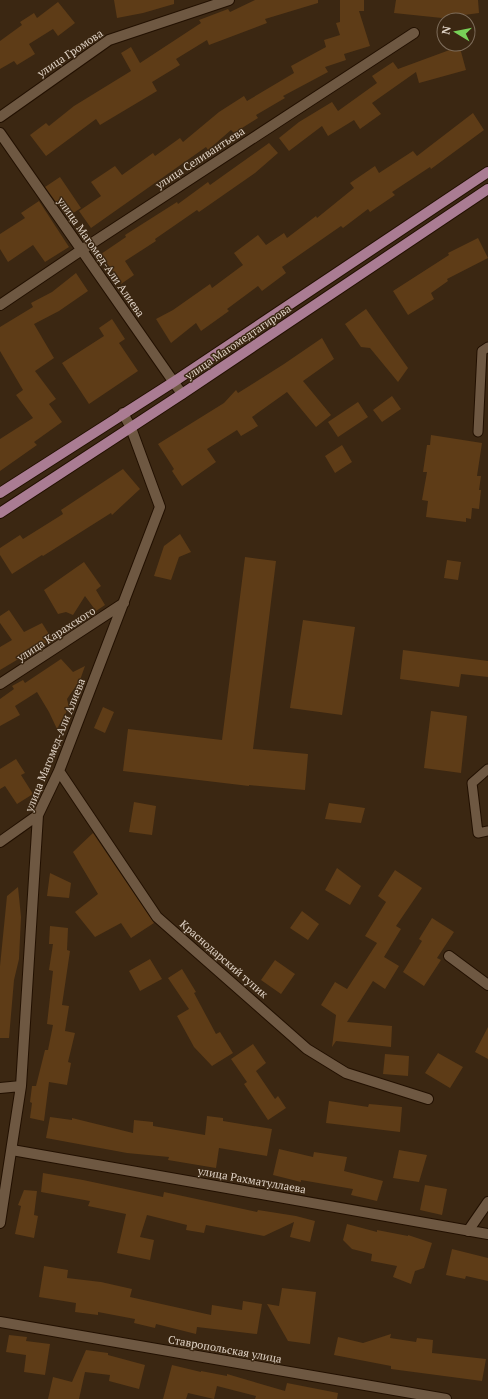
<svg xmlns="http://www.w3.org/2000/svg" width="488" height="1399" font-family="'PT Serif',serif">
<rect width="100%" height="100%" fill="#3b2712"/>
<!-- building -->
<path fill="#5e3c17" d="M114,0H174V4L143,13L117,18Z
M255,0H318V3L265,19L267,23L209,45L207,40L176,59L180,65L152,82L157,91L100,125L96,119L46,156L30,135L46,123L49,126L74,106L131,71L121,53L131,47L140,63L201,23L199,20L228,9L230,12Z
M340,0H364V11H359L370,46L344,54L346,60L325,67L328,72L283,96L285,98L256,115L258,118L234,133L231,130L208,150L206,147L91,228L79,211L101,196L91,182L115,166L122,175L153,153L155,156L180,138L183,142L219,112L244,96L247,101L294,73L291,66L326,47L324,40L340,35L336,23L340,22Z
M396,0H478L479,13L442,18L394,13Z
M58,2L75,23L58,36L53,29L29,44L35,54L17,65L14,61L0,69V41L22,25L20,22L34,13L37,18Z
M455,48H460L466,70L419,83L416,72L372,103L381,114L360,129L354,120L328,136L322,126L289,151L279,138L299,122L332,102L338,111L377,83L372,76L393,62L398,69Z
M473,113L484,130L431,169L430,167L392,192L395,195L370,212L368,209L343,228L341,226L282,267L286,273L262,291L258,286L227,309L229,311L201,331L196,323L171,343L156,319L173,310L210,284L212,288L243,265L234,253L258,235L266,245L284,233L287,238L316,216L317,218L354,188L350,183L375,166L379,173L413,151L417,156Z
M269,143L278,153L255,173L199,212L197,210L155,239L156,241L125,261L134,275L121,284L101,254L126,237L125,235L177,202L178,204L208,182L210,185Z
M60,177L81,208L67,217L45,187Z
M39,201L69,247L45,262L33,245L8,262L0,249V234L25,218L21,213Z
M478,238L488,258L447,279L448,281L431,293L434,299L408,315L393,291L449,255L448,253Z
M76,273L88,291L59,311L34,324L54,358L35,371L56,399L49,404L62,422L34,442L37,445L0,471V439L33,418L16,395L23,390L0,351V327L33,307L31,303L52,292Z
M366,309L408,368L398,382L370,348L361,347L345,324Z
M112,319L125,339L119,343L138,371L89,404L62,363L104,336L99,328Z
M322,338L334,359L303,381L331,415L316,427L287,392L252,417L258,426L241,436L237,430L207,449L216,462L182,486L172,471L174,469L158,444L224,403L236,390L238,393L284,364Z
M392,396L401,409L382,422L373,410Z
M358,402L368,417L338,437L328,422Z
M431,435L482,443L477,476H481L479,490H481L479,509L472,508L471,519L466,518V522L426,517L428,501L422,500L427,472H423L427,445H430Z
M342,445L352,462L335,473L325,456Z
M123,469L140,489L112,515L111,513L43,556L42,555L12,574L0,555V548L20,535L23,539L63,514L61,510Z
M180,534L191,552L179,557L171,580L154,576L164,546Z
M245,557L276,561L253,749L308,754L305,790L249,785V786L123,771L128,729L222,740Z
M447,560L461,562L458,580L444,578Z
M84,562L101,586L96,590L105,605L96,611L85,596L73,615L66,612L58,614L44,590Z
M9,610L24,632L42,623L52,639L0,670V647L12,640L0,623V616Z
M303,620L355,627L342,715L290,708Z
M403,650L488,661V677L461,674L459,687L400,679Z
M61,659L73,672L85,666L80,680L67,699L69,707L57,729L49,712L37,692L15,706L20,715L0,726V699L14,689L12,686L23,680L25,683Z
M103,707L114,712L105,733L94,728Z
M431,711L467,716L461,773L424,768Z
M16,759L25,773L21,775L33,794L17,804L5,786L0,789V769Z
M134,802L156,806L152,835L129,832Z
M329,803L365,808L361,823L325,819Z
M93,833L154,923L131,938L121,923L95,937L75,912L98,894L73,852Z
M337,868L361,886L350,905L325,890Z
M395,870L422,888L396,926L401,929L384,957L399,966L385,989L373,981L347,1022L392,1026L391,1047L336,1041L332,1047L336,1015L321,1005L335,982L347,989L377,943L365,936L386,902L378,896Z
M50,873L71,883L69,898L47,896Z
M18,887L21,917L19,959L14,980L9,1038H0V966L7,896Z
M302,911L319,924L308,940L290,928Z
M432,918L454,932L437,958L441,960L424,986L403,972L422,941L419,939Z
M50,926L68,928L67,950L70,951L62,1005L69,1006L65,1031L75,1033L68,1062L71,1063L67,1085L49,1082L44,1121L30,1118L32,1103L30,1102L32,1086H36L45,1050H48L53,1025L47,1024L53,971L49,970L53,944H49Z
M150,959L162,979L140,991L129,971Z
M275,960L295,974L281,994L261,980Z
M182,969L196,992L194,993L216,1034L220,1032L233,1053L212,1066L194,1047L177,1016L189,1009L168,978Z
M488,1027V1059L475,1052Z
M253,1044L266,1063L256,1071L275,1099L278,1096L286,1108L268,1120L244,1084L247,1082L231,1059Z
M438,1053L463,1067L450,1088L425,1073Z
M385,1054L409,1056L408,1076L383,1074Z
M329,1101L368,1107L369,1104L402,1107L400,1132L326,1123Z
M207,1116L223,1118V1121L272,1129L267,1156L219,1148L216,1168L168,1160L169,1157L127,1153L46,1138L50,1117L72,1120V1118L133,1133L134,1120L153,1122V1126L205,1135Z
M279,1149L313,1157L314,1152L347,1157L344,1171L383,1181L377,1201L351,1195L353,1189L301,1180V1182L273,1175Z
M399,1150L427,1155L419,1182L393,1178Z
M43,1173L83,1180L163,1197L164,1192L257,1212L258,1210L296,1216L315,1221L310,1242L290,1237L294,1222L264,1236L206,1225L204,1233L186,1230L187,1225L147,1215L140,1237L154,1240L150,1260L117,1253L126,1214L88,1206L90,1201L41,1192Z
M425,1185L447,1189L442,1215L420,1210Z
M24,1190L37,1191L34,1215L38,1216L34,1238L15,1234L21,1206L18,1205Z
M347,1224L377,1232V1230L408,1236V1235L432,1243L424,1268L415,1271L411,1284L393,1277L397,1266L371,1261L372,1254L352,1249L343,1240Z
M452,1249L488,1258V1281L466,1276L465,1279L446,1275Z
M44,1266L68,1270L67,1278L101,1282L132,1289L130,1297L211,1315L212,1305L242,1310L243,1301L262,1304L257,1334L197,1327L196,1334L156,1324L155,1328L134,1323L135,1319L98,1312V1315L75,1312L76,1303L39,1297Z
M282,1288L316,1292L310,1344L288,1341L267,1304L279,1306Z
M391,1334L390,1338L416,1342L417,1338L433,1340L432,1353L486,1359L482,1381L391,1369V1366L334,1355L338,1337L363,1343Z
M9,1335L27,1337L26,1341L50,1344L45,1375L24,1372L26,1355L6,1352Z
M86,1350L108,1353V1355L145,1365L139,1389L109,1381L110,1375L85,1372L79,1399H48L53,1377L72,1382Z
M172,1365L201,1372V1371L227,1376V1374L285,1391L287,1383L338,1393L337,1399H255L256,1396L217,1386L214,1399L188,1393L186,1399H163Z"/>
<g fill="none" stroke-linecap="round" stroke-linejoin="round">
<defs>
<path id="service" d="M478,432L482,351L488,347
M488,769L472,783L478,833L488,831"/>
<path id="minor" d="M0,117L109,40L229,0
M0,133L182,394
M0,305L80,251L414,33
M0,684L124,603
M59,771L157,917L307,1049L346,1073L428,1099
M0,842L38,815
M449,956L488,985
M0,1088L21,1086
M12,1150L488,1234
M0,1223L21,1086L38,815L59,771L160,507L131,428L123,413
M468,1231L488,1202
M0,1322L446,1399"/>
<path id="primary" d="M0,493L175,381L488,172
M0,513L182,394L488,189"/>
</defs>
<!-- service casing -->
<use href="#service" stroke="#221000" stroke-width="11"/>
<!-- minor casing -->
<use href="#minor" stroke="#221000" stroke-width="12"/>
<!-- primary casing -->
<use href="#primary" stroke="#221000" stroke-width="12"/>
<!-- service -->
<use href="#service" stroke="#6e5842" stroke-width="9"/>
<!-- minor -->
<use href="#minor" stroke="#6e5842" stroke-width="10"/>
<!-- primary -->
<use href="#primary" stroke="#aa7c93" stroke-width="10"/>
</g>
<g text-anchor="middle" dominant-baseline="central" stroke-width="3" stroke-linejoin="round" paint-order="stroke">
<!-- street labels -->
<g font-size="11" fill="#e0d3c6" stroke="#3b2712">
<text transform="translate(70 53) rotate(-34)">улица Громова</text>
<text transform="translate(200 158) rotate(-33)">улица Селивантьева</text>
<text transform="translate(101 257) rotate(55)">улица Магомед-Али Алиева</text>
<text transform="translate(238 342) rotate(-34)">улица Магомедтагирова</text>
<text transform="translate(56 634) rotate(-33)">улица Карахского</text>
<text transform="translate(55 745) rotate(-68)">улица Магомед-Али Алиева</text>
<text transform="translate(224 959) rotate(41)">Краснодарский тупик</text>
<text transform="translate(252 1180) rotate(10)">улица Рахматуллаева</text>
<text transform="translate(225 1349) rotate(10)">Ставропольская улица</text>
</g>
</g>
<!-- north arrow -->
<g transform="translate(456 32) rotate(280)"><circle r="19" fill="#3b2712" stroke="#7d6c5a"/>
<path d="M0-3L7 15L0 10L-7 15Z" fill="#78d158"/>
<text y="-6" font-size="11" font-weight="bold" text-anchor="middle" fill="#e0d3c6">N</text>
</g>
</svg>
